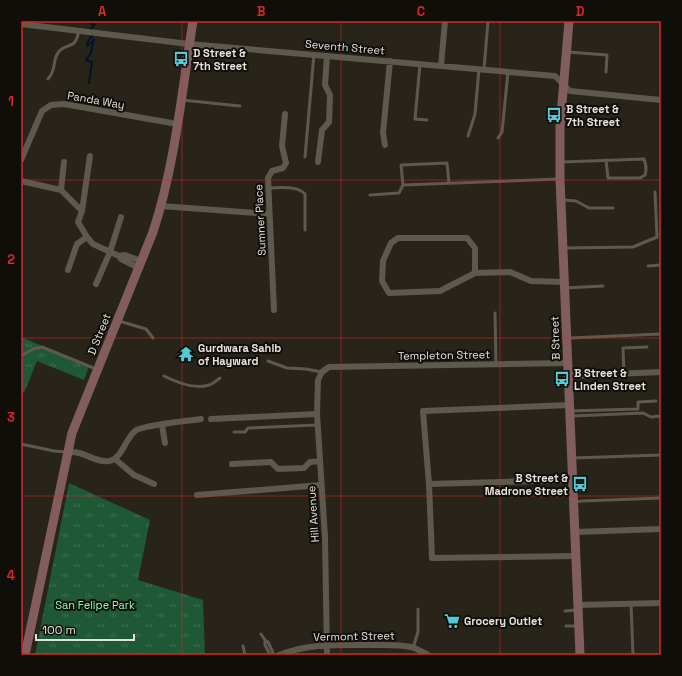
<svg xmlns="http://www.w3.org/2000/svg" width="682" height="676" font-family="'Space Grotesk',sans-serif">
<defs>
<pattern id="park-tufts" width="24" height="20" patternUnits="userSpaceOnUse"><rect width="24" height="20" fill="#1e5835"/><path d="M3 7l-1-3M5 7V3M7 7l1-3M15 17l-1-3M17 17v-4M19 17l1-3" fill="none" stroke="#3f7052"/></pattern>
</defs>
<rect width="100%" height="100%" fill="#29241a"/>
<!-- park -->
<path fill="url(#park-tufts)" d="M21,337L89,366L84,380L37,361L24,393L21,391Z
M69,483L150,520L138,580L203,600L205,655H35Z"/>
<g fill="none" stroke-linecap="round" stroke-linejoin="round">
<!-- stream -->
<path stroke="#021328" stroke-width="2" d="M89,31L95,24L90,23V21
M89,83L92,62L86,60L91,53L94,39L92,42L87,46L88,41L93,35L91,34"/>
<!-- lane -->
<path stroke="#5e594d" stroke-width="3" d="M568,52L607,55L606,72
M420,64L415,119L427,120
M484,69L488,21
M48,79C57,69 52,61 58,53C61,47 69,47 74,43C77,40 78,35 79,31
M182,100L240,106
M468,136L475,114L479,69
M498,138L502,132L508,72
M305,157L314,54
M562,162L644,159C646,165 647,169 645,175L640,178H608L606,160
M403,185L401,165L447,163L449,183
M268,188C279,188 297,185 305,194V230
M370,195L399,193L403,185L559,179
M563,200L576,201L589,208H613
M565,248L633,247L657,237L655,192
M648,266L661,265
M565,288L603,286
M495,313L496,364
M119,321L146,329L153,338
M569,338L661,334
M21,356L33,349L42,347L96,369
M268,361L287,368L306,369L321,372
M624,374L623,348L647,347
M164,376C176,382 195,390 209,385C213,384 217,380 220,378
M570,411L638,409V402L656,401
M572,416L643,413L651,417L661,416
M234,432H245L248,428L317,425
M21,444L54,451L66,452
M573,458L661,455
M575,502L582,501L661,498
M631,604L633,655
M565,611L576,610
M566,626H577
M261,634L265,640L268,642L274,655
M265,640V645L270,655
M243,646L245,655
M413,648L418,632V609"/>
<!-- street -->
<path stroke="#5e594d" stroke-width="6" d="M21,24L189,44L555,76L570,91L661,100
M441,66L445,21
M385,145L383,133L390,61
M21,160L42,111L51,105L64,104L177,124
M318,162L322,130L329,122L330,95L325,85L327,56
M21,181L61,190L82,211L78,222L87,237L93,244L119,256L121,259L139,268
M61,190L64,162
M161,206L269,214
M82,211L90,156
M398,238H467L475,248V273L440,291L389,293L382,281L383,261L391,243Z
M119,256L125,255L141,261
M68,270L77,244L87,237
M475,273L510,272L531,281L565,282
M96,284L110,252L121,217
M274,310L268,178L272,171L283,168L286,163L282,146L285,114
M569,376L661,372
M570,405L423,411L429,484L432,558L576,556
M211,419L317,414
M162,425L165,443
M67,452C71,452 75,452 79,453C88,455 99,463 109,461C122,459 125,439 135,431C142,425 189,421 201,419
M115,459L134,475L154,484
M232,464L271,462L278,469L304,468L310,462L320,461
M429,484L573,480
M197,495L321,485
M575,532L661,529
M578,605L661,603
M279,655C310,643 338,645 371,645C383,645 398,644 411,647C416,648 422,652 428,655
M327,655L325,537L317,414L318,380L322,372L329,367L568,363"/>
<!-- secondary -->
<path stroke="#815d5d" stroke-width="9" d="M569,21L560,127V179L580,655
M25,655L72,433L153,232C175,165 182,91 193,21"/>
</g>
<!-- grid -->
<path fill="none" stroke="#d62828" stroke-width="1" stroke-opacity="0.55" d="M182,21V655M341,21V655M500,21V655M21,180H661M21,338H661M21,496H661"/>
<!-- icons -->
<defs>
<symbol id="bus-bare" viewBox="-9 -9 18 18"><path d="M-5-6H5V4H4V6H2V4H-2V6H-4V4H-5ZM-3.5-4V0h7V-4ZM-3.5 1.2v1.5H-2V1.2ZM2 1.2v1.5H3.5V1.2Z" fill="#52cbd8" stroke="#100e09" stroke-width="2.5" paint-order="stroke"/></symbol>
<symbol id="temple-bare" viewBox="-9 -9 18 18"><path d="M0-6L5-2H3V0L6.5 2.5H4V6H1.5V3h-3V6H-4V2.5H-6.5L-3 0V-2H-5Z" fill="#52cbd8" stroke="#100e09" stroke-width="2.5" paint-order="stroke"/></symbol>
<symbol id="supermarket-bare" viewBox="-9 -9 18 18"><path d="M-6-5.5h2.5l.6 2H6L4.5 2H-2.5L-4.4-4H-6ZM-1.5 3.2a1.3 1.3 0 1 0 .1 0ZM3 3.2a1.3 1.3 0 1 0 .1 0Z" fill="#52cbd8" stroke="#100e09" stroke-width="2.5" paint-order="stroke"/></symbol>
</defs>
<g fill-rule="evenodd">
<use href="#bus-bare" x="170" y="48" width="22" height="22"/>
<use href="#bus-bare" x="543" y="104" width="22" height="22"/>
<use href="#temple-bare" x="175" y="343" width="22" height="22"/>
<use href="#bus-bare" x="551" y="368" width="22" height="22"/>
<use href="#bus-bare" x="569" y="473" width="22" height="22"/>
<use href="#supermarket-bare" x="441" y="610" width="22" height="22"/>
</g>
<g text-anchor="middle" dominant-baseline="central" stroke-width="4" stroke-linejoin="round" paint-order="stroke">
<!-- street labels -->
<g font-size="11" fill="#e4e1db" stroke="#100e09">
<text transform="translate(345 47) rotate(5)">Seventh Street</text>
<text transform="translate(96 100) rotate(10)">Panda Way</text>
<text transform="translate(260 220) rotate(-93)">Sumner Place</text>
<text transform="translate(99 334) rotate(-68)">D Street</text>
<text transform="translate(555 338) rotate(-92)">B Street</text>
<text transform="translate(444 355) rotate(-1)">Templeton Street</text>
<text transform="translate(313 514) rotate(-94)">Hill Avenue</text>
<text transform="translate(354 636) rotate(-1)">Vermont Street</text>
</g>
<!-- poi labels -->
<g font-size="11" font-weight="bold" fill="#e4e1db" stroke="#100e09" text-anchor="start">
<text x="193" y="53">D Street &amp;<tspan x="193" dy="13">7th Street</tspan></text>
<text x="566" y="109">B Street &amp;<tspan x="566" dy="13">7th Street</tspan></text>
<text x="198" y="348">Gurdwara Sahib<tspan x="198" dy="13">of Hayward</tspan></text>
<text x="574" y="373">B Street &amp;<tspan x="574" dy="13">Linden Street</tspan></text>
<text x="568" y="478" text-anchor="end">B Street &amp;<tspan x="568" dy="13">Madrone Street</tspan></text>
<text x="464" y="621">Grocery Outlet</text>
</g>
<!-- park labels -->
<g font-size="11" fill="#84ffaf" stroke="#100e09">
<text x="95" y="605">San Felipe Park</text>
</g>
</g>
<!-- border -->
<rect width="682" height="676" fill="none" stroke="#100e09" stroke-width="44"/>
<!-- scale -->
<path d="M36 634v6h98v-6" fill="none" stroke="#e4e1db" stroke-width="2"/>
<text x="42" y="634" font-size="12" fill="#e4e1db" stroke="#100e09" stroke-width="3" paint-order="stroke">100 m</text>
<rect x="22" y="22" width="638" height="632" fill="none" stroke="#d62828" stroke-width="1.5"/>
<g font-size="13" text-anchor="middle" font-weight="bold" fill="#d62828">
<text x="102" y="16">A</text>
<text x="261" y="16">B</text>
<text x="421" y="16">C</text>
<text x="580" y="16">D</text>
<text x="11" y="106">1</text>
<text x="11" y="264">2</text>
<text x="11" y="422">3</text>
<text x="11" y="580">4</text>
</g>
</svg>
